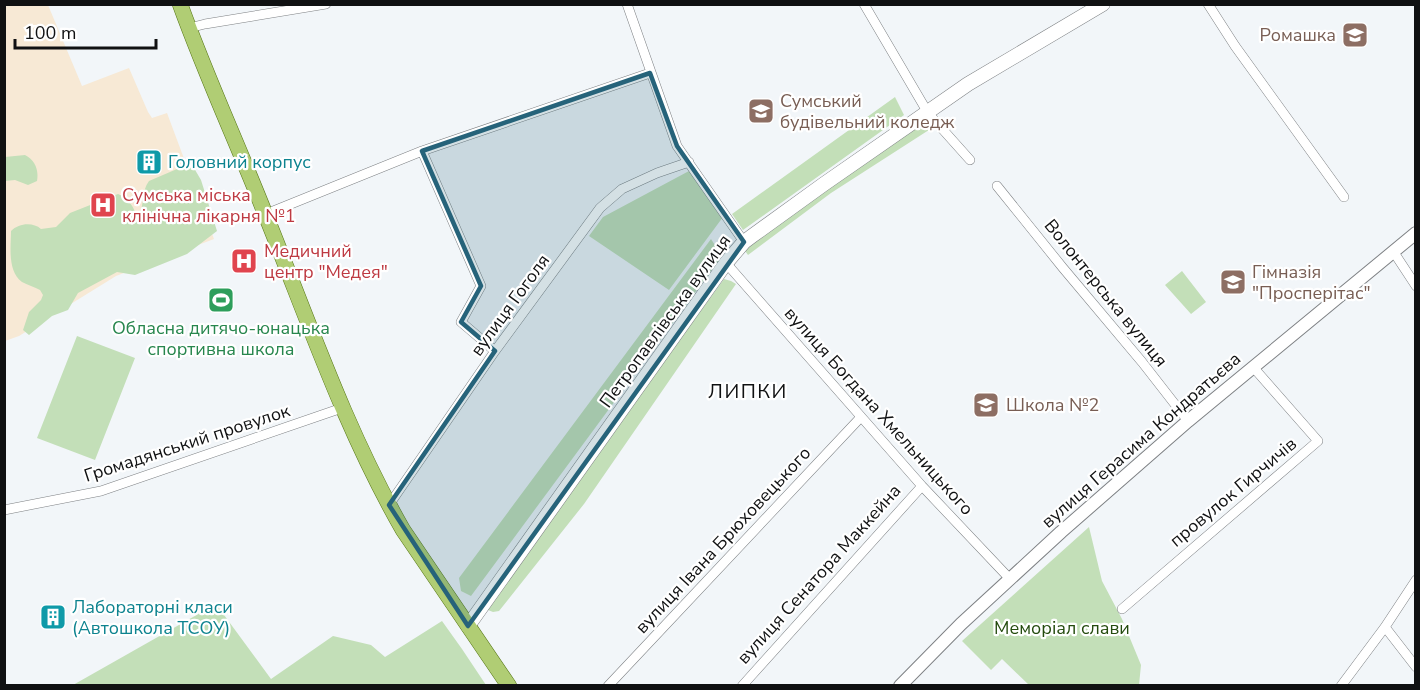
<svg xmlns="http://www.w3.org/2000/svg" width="1420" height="690" font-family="'Nunito Sans',sans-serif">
<rect width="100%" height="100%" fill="#f2f6f9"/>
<!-- medical -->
<path fill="#f7e9d5" d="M4,5H48L82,86L129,68L148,112L152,118L167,113L214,239L116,276L19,336L5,341Z"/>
<!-- green -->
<path fill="#c3dfb8" d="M895,97L904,115L743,230L732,214Z
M926,119L932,128L831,193L748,255L743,248Z
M25,155C35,160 39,170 37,181L28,185L15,180L5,181V157Z
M191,163L201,180L217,231L187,254L135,275L117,272L78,293L68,310L52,316L29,335L23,330L29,312L41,300L43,295L40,290C35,287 27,285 22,282C7,271 11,246 11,231C19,223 33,222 41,229L56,227L70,213L118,194C130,198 133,208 138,217C145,206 141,191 149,181Z
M689,171L723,217L669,290L589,236L603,217Z
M711,239L722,256L471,596L461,591L459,578Z
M1182,271L1206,302L1191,314L1165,285Z
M724,279L731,281L736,284L584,504L499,611L493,612L488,610L487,604Z
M77,336L135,358L95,460L37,438Z
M1089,527L1102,581L1122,619L1141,665L1139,685H1029L1002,659L991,670L962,641Z
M216,604L271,679L333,636L371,645L385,657L442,621L462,649L486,685H73Z"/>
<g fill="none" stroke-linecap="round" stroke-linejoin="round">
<defs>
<path id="minor" d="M627,4L677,146L744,242
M864,4L928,113L970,160
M1208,4L1235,46L1344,197
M189,28L205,24L326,4
M422,151L481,286L461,322L495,351
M997,186L1063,268L1142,362L1188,421
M266,214L422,151L650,73
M1393,251L1416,286
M726,263L922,486L1010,579
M389,505L495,351L600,208L622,189L657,173L689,162
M4,510L101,491L342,408
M1122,609L1318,441L1253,367
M1385,627L1416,667
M608,686L861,417
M742,686L922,486
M1341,686L1385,627L1416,580"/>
<path id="tertiary" d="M900,686L961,624L1061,532L1188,421L1416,233"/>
<path id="secondary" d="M468,626L726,263L744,242L752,236L824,184L968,84L1103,4"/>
<path id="primary" d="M180,4C206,76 238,145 266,216C309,322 346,431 403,530L509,686"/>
</defs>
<!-- minor casing -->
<use href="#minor" stroke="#7e8184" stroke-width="10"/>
<!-- tertiary casing -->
<use href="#tertiary" stroke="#7e8184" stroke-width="14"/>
<!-- secondary casing -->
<use href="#secondary" stroke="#7e8184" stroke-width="15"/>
<!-- primary casing -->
<use href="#primary" stroke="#567615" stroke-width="16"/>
<!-- minor -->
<use href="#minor" stroke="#fff" stroke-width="9"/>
<!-- tertiary -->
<use href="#tertiary" stroke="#fff" stroke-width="12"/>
<!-- secondary -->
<use href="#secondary" stroke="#fff" stroke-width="14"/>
<!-- primary -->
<use href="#primary" stroke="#b0cd74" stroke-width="15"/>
</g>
<!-- marked area -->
<path fill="#26637a" fill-opacity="0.2" stroke="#26637a" stroke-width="4.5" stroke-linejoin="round" d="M650,73L677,146L744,242L468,626L389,505L495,351L461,322L481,286L422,151Z"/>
<!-- icons -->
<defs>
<symbol id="school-square" viewBox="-11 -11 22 22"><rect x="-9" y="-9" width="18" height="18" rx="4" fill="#8d6e63" stroke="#fff"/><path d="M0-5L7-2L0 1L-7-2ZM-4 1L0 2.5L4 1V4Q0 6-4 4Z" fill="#fff"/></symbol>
<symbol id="university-square" viewBox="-11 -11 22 22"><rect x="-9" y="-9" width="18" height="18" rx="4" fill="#8d6e63" stroke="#fff"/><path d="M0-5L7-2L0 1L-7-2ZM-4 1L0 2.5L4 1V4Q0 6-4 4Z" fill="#fff"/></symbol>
<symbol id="building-square" viewBox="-11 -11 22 22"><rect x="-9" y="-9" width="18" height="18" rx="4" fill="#0f9aa8" stroke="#fff"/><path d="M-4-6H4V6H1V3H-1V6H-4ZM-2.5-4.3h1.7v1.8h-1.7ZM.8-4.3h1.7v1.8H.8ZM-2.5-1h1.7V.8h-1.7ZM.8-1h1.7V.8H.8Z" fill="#fff"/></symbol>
<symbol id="hospital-square" viewBox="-11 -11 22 22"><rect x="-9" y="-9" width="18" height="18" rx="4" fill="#e0444e" stroke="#fff"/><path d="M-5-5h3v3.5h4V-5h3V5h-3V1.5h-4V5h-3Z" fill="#fff"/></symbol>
<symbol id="stadium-square" viewBox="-11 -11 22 22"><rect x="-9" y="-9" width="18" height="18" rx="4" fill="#2e9e5b" stroke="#fff"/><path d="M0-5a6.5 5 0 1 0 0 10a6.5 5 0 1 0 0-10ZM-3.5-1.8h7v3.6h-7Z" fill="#fff"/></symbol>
</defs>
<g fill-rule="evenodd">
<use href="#school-square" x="1340" y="20" width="30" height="30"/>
<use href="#university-square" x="746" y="96" width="30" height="30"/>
<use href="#building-square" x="134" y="147" width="30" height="30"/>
<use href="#hospital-square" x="88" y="190" width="30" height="30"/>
<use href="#hospital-square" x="229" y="246" width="30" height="30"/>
<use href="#school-square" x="1218" y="267" width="30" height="30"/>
<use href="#stadium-square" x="206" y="285" width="30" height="30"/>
<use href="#school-square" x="971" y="390" width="30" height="30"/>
<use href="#building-square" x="38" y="602" width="30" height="30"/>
</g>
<g text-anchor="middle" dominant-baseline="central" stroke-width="4.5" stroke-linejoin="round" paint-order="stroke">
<!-- education labels -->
<g font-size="18" fill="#785e54" stroke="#fff" text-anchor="start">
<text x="1336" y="35" text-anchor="end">Ромашка</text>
<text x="780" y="101">Сумський<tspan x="780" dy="21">будівельний коледж</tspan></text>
<text x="1252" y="272">Гімназія<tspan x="1252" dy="21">"Просперітас"</tspan></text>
<text x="1006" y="405">Школа №2</text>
</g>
<!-- culture labels -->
<g font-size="18" fill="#0d838f" stroke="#fff" text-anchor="start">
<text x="168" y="162">Головний корпус</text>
<text x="72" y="607">Лабораторні класи<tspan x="72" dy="21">(Автошкола ТСОУ)</tspan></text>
</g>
<!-- health labels -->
<g font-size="18" fill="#be3a42" stroke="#fff" text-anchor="start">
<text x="122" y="195">Сумська міська<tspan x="122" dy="21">клінічна лікарня №1</tspan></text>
<text x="264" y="251">Медичний<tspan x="264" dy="21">центр "Медея"</tspan></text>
</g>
<!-- street labels -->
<g font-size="18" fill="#101112" stroke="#fff">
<text transform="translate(1106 293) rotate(51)">Волонтерська вулиця</text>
<text transform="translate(510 305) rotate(-54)">вулиця Гоголя</text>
<text transform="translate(665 321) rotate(-54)">Петропавлівська вулиця</text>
<text transform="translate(879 411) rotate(48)">вулиця Богдана Хмельницького</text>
<text transform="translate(1141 440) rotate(-41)">вулиця Герасима Кондратьєва</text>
<text transform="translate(187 443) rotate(-18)">Громадянський провулок</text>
<text transform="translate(1233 492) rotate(-40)">провулок Гирчичів</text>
<text transform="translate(723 540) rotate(-47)">вулиця Івана Брюховецького</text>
<text transform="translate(819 574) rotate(-48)">вулиця Сенатора Маккейна</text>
</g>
<!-- leisure labels -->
<g font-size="18" fill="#27864d" stroke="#fff">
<text x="221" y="328">Обласна дитячо-юнацька<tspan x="221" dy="21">спортивна школа</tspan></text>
</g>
<!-- park labels -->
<g font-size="18" fill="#244b0e" stroke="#fff">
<text x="1062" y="628">Меморіал слави</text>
</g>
<!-- neighbourhood labels -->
<g font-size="20" letter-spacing="1.5" fill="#101112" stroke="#fff">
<text x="748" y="391">ЛИПКИ</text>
</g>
</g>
<!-- border -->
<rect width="1420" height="690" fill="none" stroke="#101112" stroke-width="12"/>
<!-- scale -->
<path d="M15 39v9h141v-9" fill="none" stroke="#101112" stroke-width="3"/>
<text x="24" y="39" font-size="18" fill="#101112" stroke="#ffffff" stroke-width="4.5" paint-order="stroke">100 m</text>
</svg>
